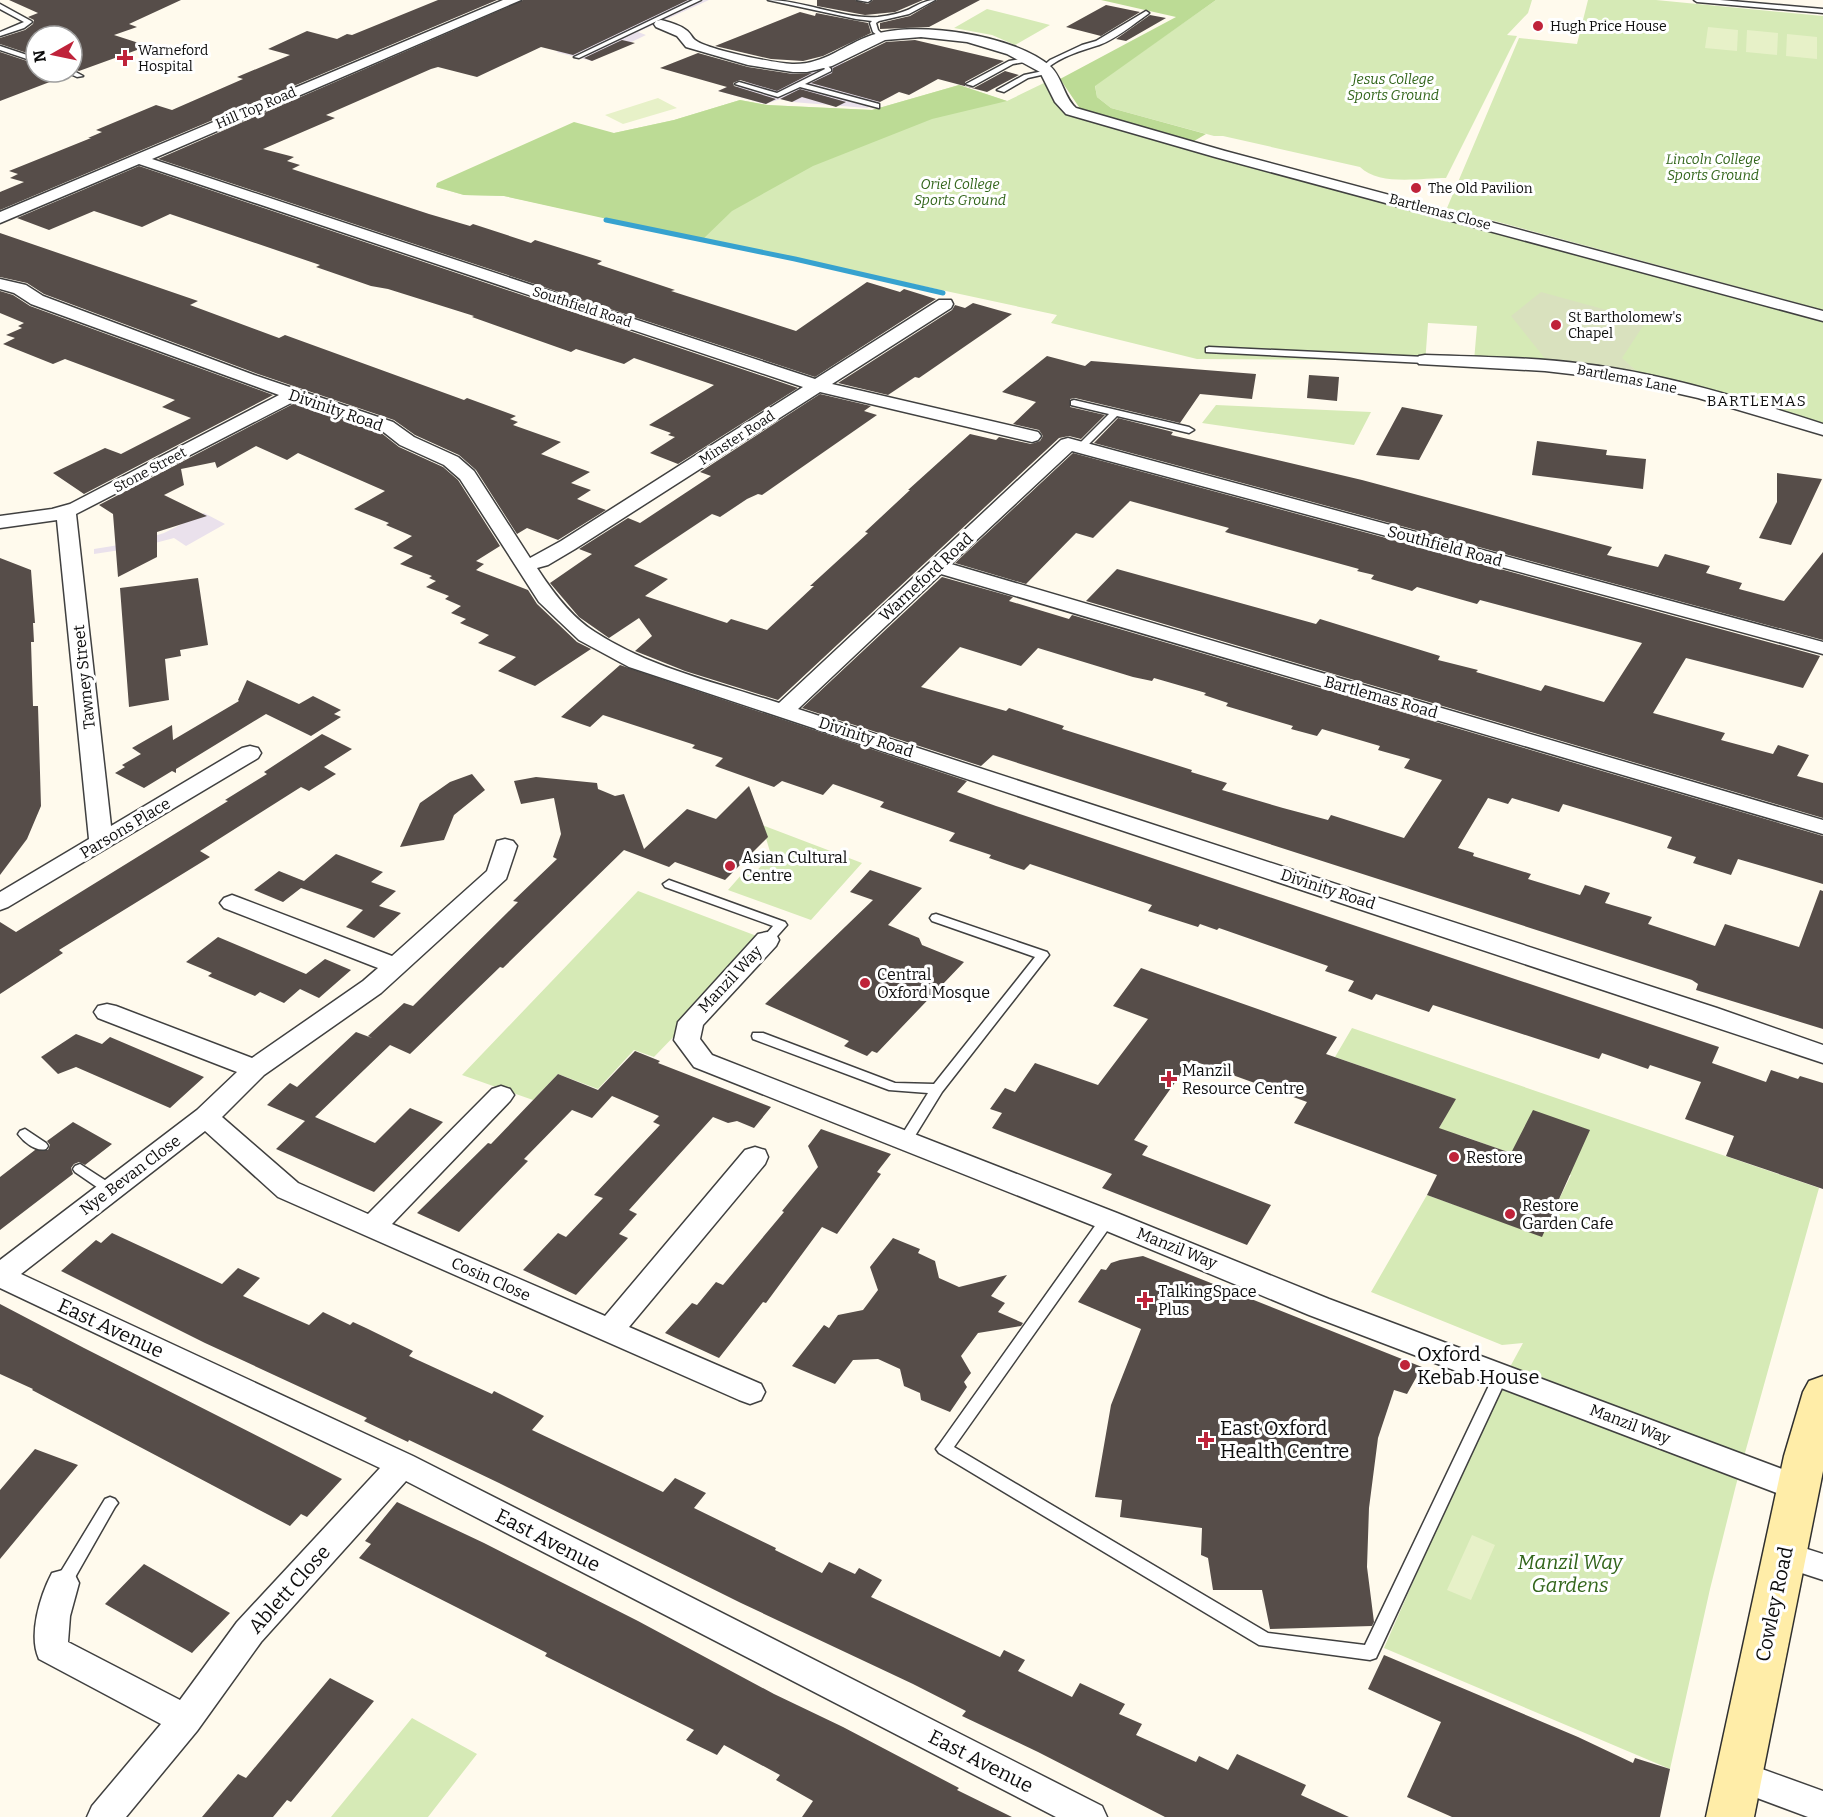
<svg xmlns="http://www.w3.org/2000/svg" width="1823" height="1817" font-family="Bitter,serif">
<rect width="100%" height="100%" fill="#fffaed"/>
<!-- industrial -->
<path fill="#eae1ec" d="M672,0H709L638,32L646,35L592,61L556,52Z
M837,60L870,68L845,81L894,95L867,108L792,102L781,99L765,104L718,91L729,86L734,88L755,78L772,82L792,73L803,76Z
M204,513L225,524L186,546L174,538L140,547L94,554V549L131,543L164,533Z"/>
<!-- green -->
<path fill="#d6eab6" d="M1216,0H1532L1528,13L1507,35L1517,36L1446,178C1420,178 1379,186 1360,167L1223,136H1214L1111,108L1097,97L1095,85Z
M1588,0H1656L1823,16V310L1447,208L1519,38L1577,44Z
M987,9L1050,25L1015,45L992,35L954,28Z
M1046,82L1055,101L1068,113L1823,321V426L1643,377L1621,358L1644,323L1550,365L1474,361L1477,326L1428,323L1425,364L1357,360L1197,359L1051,323L1057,315L504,196L464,195L436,187L614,133L674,120L740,100L767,105L872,110L959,85L1007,101Z
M1216,405L1371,412L1354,445L1202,423Z
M762,825L862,863L811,920L728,890L743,873L752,876L771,855Z
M638,891L767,940L654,1057L634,1050L598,1089L558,1074L533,1100L462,1075Z
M1352,1028L1819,1188L1736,1485L1710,1589L1670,1769L1384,1648L1497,1391L1523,1343L1502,1345L1371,1292L1427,1195L1541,1236L1571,1175L1460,1135L1437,1132L1455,1099L1335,1057Z
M412,1718L477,1754L428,1817H331Z"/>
<!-- forest -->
<path fill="#bcdb95" d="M1101,0H1216L1095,86L1097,97L1111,108L1206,134L1189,144L1081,110L1060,79L1176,17Z
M959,85L1007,101L932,119L813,166L732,211L702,240L504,196L464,195L436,187L437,183L574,122L614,133L674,120L740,100L767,105L872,110Z"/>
<!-- cemetery -->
<path fill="#d9e1be" d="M1541,292L1643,320L1645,323L1622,358L1643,377L1550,365L1511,316Z"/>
<!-- pitch -->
<path fill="#e7f1c8" d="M1708,27L1738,30L1737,51L1705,48Z
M1747,30L1778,33L1777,55L1746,52Z
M1787,34L1817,37V59L1786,56Z
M658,98L677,108L623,124L605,115Z
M1472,1535L1495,1545L1471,1600L1447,1590Z"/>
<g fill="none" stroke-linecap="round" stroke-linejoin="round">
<!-- stream -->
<path stroke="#37a2cf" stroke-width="5" d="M606,220L795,259L943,293"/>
</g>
<!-- building -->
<path fill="#564d49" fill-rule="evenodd" d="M9,0H181L129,24L137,27L114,35L148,46L79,71L72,68V36H36V56L0,44V38L25,30L33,24L34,20L28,17L38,13Z
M438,0H497L0,210V192L24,182L10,178L18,174L9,171L91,138H88L102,132L96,130L156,105L172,110L243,79L237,77L290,55L268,49L307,31L337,39L347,34L352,35Z
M523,0H688L573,55L541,47L477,77L438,67L431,69L326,115L335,118L263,149L294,157L287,161L300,165L292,169L429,214L470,226L473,224L531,243L535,240L602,261L597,264L675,290L671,291L796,331L867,282L900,292L904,289L936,299L815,377L158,159Z
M817,0H855L868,4L873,0H923L895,12L865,15L817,6Z
M937,0H980L929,27L880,29V23L910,16Z
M1106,5L1140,12L1101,36L1066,27Z
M800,12L815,16L816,13L868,23L871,33L823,56L803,61L771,59L715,46Z
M1150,15L1166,18L1126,41L1116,39Z
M622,40L635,43L592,61L584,58Z
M915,40L1004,61L965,82V86L974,88L1005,71L1019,75L987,92L938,79L909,95L899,92L880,102L811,83L832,73L833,68L886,42Z
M0,52L36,64V72H64L68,75L0,101Z
M698,53L748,67L793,74L812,73L777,91L740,80L733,83L734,86L776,99L766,104L718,91L727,87L660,68Z
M800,89L846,102L836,107L802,97L792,102L780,99Z
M139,166L798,388L678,464L650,453L675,437L668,435L671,433L649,425L714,385L634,358L624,364L576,349L571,352L472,317L474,316L388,289L371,286L316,267L320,265L170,214L142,227L94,211L49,230L17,218Z
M0,233L198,301L190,305L279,338L285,335L464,400L467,398L516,416L510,419L518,422L513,425L561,442L541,454L590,472L571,483L591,490L577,499L606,510L558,540L527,528L517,534L476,470L459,455L415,435L394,420L258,374L44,294L27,283L0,277Z
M0,291L13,295L30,306L273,395L84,494L53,473L105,448L121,454L191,418L162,407L175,400L65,359L53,364L3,344L15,338L6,335L22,328L18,326L24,323L0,313Z
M973,303L1012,314L919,378L915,377L888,395L838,383L952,310L955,305L965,308Z
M1047,356L1085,366L1091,361L1256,374L1252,399L1200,394L1180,423L1075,398L1070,399V407L1105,415L1081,439L1069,436L1059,438L778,700L685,671L635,651L652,636L639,618L609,638L579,617L550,583L592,554L579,549L628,518L640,523L711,476L700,472L820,394L871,406L864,411L877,415L762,495L758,494L747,499L720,517L712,514L634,566L668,579L645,596L727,623L731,619L767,630L814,586H810L868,533L865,532L910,490H908L970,434L996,440L999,437L1031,444L1040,441L1043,436L1039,430L1013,424L1036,402L1002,392Z
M1309,375L1339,377L1337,401L1307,398Z
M295,403L380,432L399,447L443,467L458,480L500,546L476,561L484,564L476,570L528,590L537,604L577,642L591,649L535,686L498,671L516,657L478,643L489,635L460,623L466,619L451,613L461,606L445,599L449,596L426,587L436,581L429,578L432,576L400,564L413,556L393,548L412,536L386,525L389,523L354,509L385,491L298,453L287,460L256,446L217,468L215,462L181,469L184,485L164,495L207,516L157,532V557L118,577L113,514L99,505Z
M1402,407L1443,415L1419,460L1376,455Z
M1118,418L1173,432L1171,435L1362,480L1612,547L1607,555L1658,567L1665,554L1710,566L1706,573L1742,583L1739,589L1784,601L1823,552V640L1094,443Z
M1537,441L1607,450L1606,455L1646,459L1643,489L1532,475Z
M1073,453L1820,656L1803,688L1686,658L1653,713L1725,733L1721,740L1773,754L1778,745L1809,755L1797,776L1823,783V818L1086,601L1117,569L1316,624L1320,619L1440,656L1438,660L1478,670L1476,672L1541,691L1545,685L1604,702L1642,643L1480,600L1477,604L1417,587L1412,591L1371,579L1374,575L1357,571L1359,569L1225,532L1229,528L1130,501L1093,538L1076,533L1026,584L955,563Z
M1777,473L1822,479L1791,545L1759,538L1777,502Z
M0,558L31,570L35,623H33L34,642H31L33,706H38L41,806L27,839L0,875Z
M942,577L1013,597L1009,601L1069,619L1072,615L1823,836V884L1738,859L1731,875L1693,863L1696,857L1667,848L1672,837L1620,821L1563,804L1559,812L1512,798L1508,804L1488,798L1458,848L1474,853L1473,856L1531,874L1528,879L1580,895L1585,885L1610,893L1605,903L1652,917L1648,924L1715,946L1725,924L1799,947L1820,890L1823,891V1029L1696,990L1698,984L1692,980L993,755L981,766L802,708ZM960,647L1021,666L1038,648L1133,677L1152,681L1154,678L1206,693L1204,695L1228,703L1226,706L1293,726L1291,729L1317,736L1322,729L1380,746L1378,750L1410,759L1404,768L1442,780L1404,838L1331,815L1328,820L1283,808L1222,790L1227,783L1191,772L1192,770L1062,729L1064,726L1009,708L1006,711L921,687Z
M198,578L208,645L180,650L181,656L165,659L169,700L129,707L120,588Z
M620,665L967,781L957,792L996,806L1719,1047L1712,1063L1766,1082L1771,1070L1798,1079L1800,1076L1823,1083V1189L1726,1156L1734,1136L1685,1119L1701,1082L1650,1065L1648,1069L1602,1053L1599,1059L1433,1005L1429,1012L1376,994L1372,1000L1348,991L1354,981L1325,971L1328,966L1219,928L1217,930L1200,924L1198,927L1148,911L1152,905L1030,864L1024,870L989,858L991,855L949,841L955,833L880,807L884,802L833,784L823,795L782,781L774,787L715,766L723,758L692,748L695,745L603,715L590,727L561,717Z
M247,680L299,704L313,696L341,710L334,714L341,717L311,736L266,714L176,769V773L172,771L144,788L115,773L125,767L122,765L141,754L132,748L172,725L173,740L239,701L238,700Z
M322,734L352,749L324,767L336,774L309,791L301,787L200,851L210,857L59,950L63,953L0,994V922L16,932L228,801L225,800L267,774L264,772Z
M472,774L485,790L454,815L444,840L400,847L420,803L450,782Z
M536,777L597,783L598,789L615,796L624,794L644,849L687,809L716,819L749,786L768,837L725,880L675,862L669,867L624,850L503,968L500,967L410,1054L390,1045L315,1117L375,1143L410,1108L443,1122L374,1192L276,1149L305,1121L267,1105L290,1083L297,1087L356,1032L372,1038L368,1036L404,1003L413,1006L518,902L513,901L557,859L553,857L561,834L554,798L521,804L514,781Z
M336,854L383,872L371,882L396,891L379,906L401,913L374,938L346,927L363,910L301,888L283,902L254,890L279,871L304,881Z
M870,870L922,888L888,925L919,938L922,945L964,962L877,1053L872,1051L867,1056L844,1046L849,1041L765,1004L873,900L850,892Z
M218,937L306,974L325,959L351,970L319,998L300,989L284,1003L260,992L255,996L208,976L212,973L186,962Z
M1141,968L1337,1037L1326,1054L1456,1099L1439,1128L1511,1153L1533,1110L1590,1130L1542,1237L1427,1195L1437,1175L1294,1123L1307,1102L1191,1060L1134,1140L1148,1146L1142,1155L1271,1205L1247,1245L1102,1188L1112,1174L992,1128L1002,1113L990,1109L1005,1088L1015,1092L1035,1063L1098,1085L1148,1019L1113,1006Z
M76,1034L102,1044L110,1037L204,1077L170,1108L76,1067L58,1074L41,1057Z
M635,1051L660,1061L658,1063L771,1107L754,1128L737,1121L728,1123L713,1117L629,1210L637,1214L619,1234L628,1238L576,1295L523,1270L558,1233L566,1237L603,1198L594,1195L660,1125L653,1122L659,1116L612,1096L592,1118L572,1110L524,1159L528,1161L459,1232L417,1213L488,1143L491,1144L558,1074L598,1090Z
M73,1122L112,1144L85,1165L79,1162L74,1164L71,1168L73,1174L0,1230V1177L35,1150H48L50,1145L47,1141Z
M821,1129L891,1154L877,1172L881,1174L837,1234L822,1227L766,1303L763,1302L719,1358L665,1333L692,1303L697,1305L716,1282L723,1285L784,1212L782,1211L818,1167L808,1146Z
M112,1233L222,1284L238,1268L260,1278L243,1296L309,1325L323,1312L350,1325L353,1322L366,1328L413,1351L409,1356L492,1394L494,1391L544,1416L532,1430L663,1492L675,1478L706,1493L694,1508L776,1548L775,1550L822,1573L829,1562L855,1574L859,1568L882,1580L871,1597L1000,1657L1004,1650L1025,1660L1018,1671L1072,1697L1080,1683L1125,1704L1119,1714L1142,1724L1136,1735L1196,1762L1199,1756L1228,1770L1237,1754L1306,1785L1301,1795L1349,1817H1165L1038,1752L962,1716L966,1711L913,1684L741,1603L499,1483L409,1440L408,1442L364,1421L367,1418L205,1343L61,1271L96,1240L101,1243Z
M893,1238L920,1249L918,1253L935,1261L939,1278L959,1287L1007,1275L991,1296L1005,1303L998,1312L1023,1323L1021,1326L978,1333L961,1356L971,1373L964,1382L967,1387L950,1412L921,1400L920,1393L904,1386L900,1369L878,1359L853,1360L835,1384L792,1366L824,1325L829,1328L838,1315L863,1310L878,1290L870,1267Z
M1143,1256L1422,1367L1407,1394L1394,1390L1378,1438L1369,1508L1367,1567L1374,1622L1372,1626L1270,1629L1262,1590H1213L1208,1558L1201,1555L1202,1528L1120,1517L1122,1500L1095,1497L1111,1405L1141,1329L1078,1302L1101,1269L1106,1270L1111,1263L1120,1260Z
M0,1304L84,1348L342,1479L307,1517L301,1514L290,1526L248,1504L32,1390L33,1389L0,1374Z
M35,1449L78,1465L0,1559V1490Z
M397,1502L484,1543L638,1621L774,1694L843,1727L959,1788L957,1790L1012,1817H802L813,1801L776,1780L780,1775L724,1745L717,1755L686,1740L694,1730L545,1656L547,1653L359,1558L371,1544L365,1541Z
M144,1564L230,1613L192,1653L105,1604Z
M1384,1655L1578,1737L1633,1763L1635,1758L1670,1769L1660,1817H1452L1407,1797L1441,1722L1368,1689Z
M330,1678L374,1701L291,1802L287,1800L273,1817H202L238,1774L246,1778Z"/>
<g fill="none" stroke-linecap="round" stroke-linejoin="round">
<defs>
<path id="lane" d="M693,0H701L579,58L574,57Z
M768,0C803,0 845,20 878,17C886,16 898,14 905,11C916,7 923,0 935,0L909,14L879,21L876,23L878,30L884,36L881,38L873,32L870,23L872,21L856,19Z
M857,0H871L868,2Z
M1694,0H1720L1823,9V13L1697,2Z
M0,4L31,21L32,22L24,28L0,36V32L24,22L0,9Z
M1146,11L1149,13L1148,14C1134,24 1114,40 1099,45C1080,51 1062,56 1046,69L1041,68L1050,60L1082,45L1096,41Z
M0,46L36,58V62L0,50Z
M1028,58L1030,59V61L1013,64L973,86L966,84L1009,61Z
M824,62L831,69V71L805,84L879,104V108L800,87L778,97L735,84L739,82L777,93L825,69L821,64Z
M72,70L83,76L77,77L66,72H72Z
M1048,70L1050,71V73L1028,78L1004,92L997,90L1024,75Z
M1209,347L1425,357L1429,360L1425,363L1206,352V348Z
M1074,400L1189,427L1194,430L1189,433L1117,416L1083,450L1080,451L1075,448L1109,414L1071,405V401Z
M669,880L785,922L787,925L771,943H763L761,940L773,926L665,887L663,884Z
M936,914L1047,952L1049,955L942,1092L910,1144H900L898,1141L928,1093L889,1090L753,1039L752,1036L753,1033H763L895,1083L934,1084L1035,957L932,921L930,918L932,915Z
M25,1129L46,1143L48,1146L46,1149C36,1152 24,1142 18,1134L20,1131Z
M80,1164L114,1186L116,1189L114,1192H104L75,1172L73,1169L75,1166Z
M1107,1215L1112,1216L1114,1220L1112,1224L954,1447L1268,1633L1365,1645L1494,1375L1496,1371L1501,1369L1506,1371L1508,1375L1376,1658L1370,1660L1259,1645L939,1453L936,1449L939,1445L1102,1216Z
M110,1497L115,1499L118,1503L115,1507L69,1588L63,1590L57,1588L55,1583L57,1578L105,1499Z"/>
<path id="street" d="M503,0H521L152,159L815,379L939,300H951L953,304L951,308L832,384L1038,432L1041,436L1038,440L1032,442L820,392L575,549L548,565L537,568C552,591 571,617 595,632C650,668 718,683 779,703L1061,440L1068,438L1823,642V654L1072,451L951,564L1823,820V834L941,574L798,709L1717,1008L1823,1045V1063L629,667L579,640L539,602L460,479L444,465L400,445L381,430L295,401L76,514L111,826L242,748L250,746L258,748L261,753L258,758L8,907L0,910V892L89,839L57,520L0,528V516L52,509L70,504L279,395L31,304L14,293L0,289V279L26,285L43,296L257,376L393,422L414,437L458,457L474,471L530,558L561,541L803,387L139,164L0,223V212Z
M661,20C669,22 680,25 686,30C690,32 692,38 695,40C708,50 774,63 792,64C824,65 843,45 872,35C916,20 1014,35 1050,66C1063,78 1063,96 1076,108L1225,151L1823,311V321L1215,157L1066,114L1055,102L1040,72L1007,54L967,42L921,37L885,40L832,66L807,72H793L748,65L686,47L677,36L656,27L654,24L656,21Z
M1425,355C1478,357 1532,357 1584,364C1666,374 1745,399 1823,424V435L1698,398L1614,379L1545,371L1419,364L1416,360L1419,356Z
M505,839L513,841L517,846L506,879L381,993L264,1075L222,1117L298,1183L368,1214L492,1089L501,1086L510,1089L514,1095L510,1101L392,1224L605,1316L745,1150L755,1147L765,1150L768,1157L765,1164L629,1327L761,1384L765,1392L761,1400L750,1404L739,1400L278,1197L205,1131L21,1274L413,1456L1102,1806L1107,1817H1056L406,1481L261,1642L197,1731L126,1817H87L92,1806L161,1724L39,1659C28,1635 40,1596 52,1573L63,1570L74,1573L79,1583L70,1616L68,1642L180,1700L237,1622L380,1468L0,1288V1260L197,1110L237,1072L98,1018L94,1012L98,1006L107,1004L116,1006L252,1058L363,981L378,968L224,908L220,903L224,898L232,895L240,898L392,956L487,871L497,841Z
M767,932L776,934L779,940L776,946L703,1025L700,1039L712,1055L1117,1213L1329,1299L1809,1479L1813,1488L1809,1497L1798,1501L1787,1497L1309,1315L1097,1227L694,1067L674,1040L678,1022L758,934Z
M1785,1542L1823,1554V1580L1774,1564L1769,1555L1774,1546Z
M1737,1760L1823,1791V1817H1808L1725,1786L1720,1775L1725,1764Z"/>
<path id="secondary" d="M1823,1376V1471L1754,1817H1706L1784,1456L1803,1392L1809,1381Z"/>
</defs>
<!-- lane casing -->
<use href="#lane" stroke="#404040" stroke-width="3"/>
<!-- street casing -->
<use href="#street" stroke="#404040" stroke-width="3"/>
<!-- secondary casing -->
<use href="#secondary" stroke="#2f2f2f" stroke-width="3"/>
<!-- lane -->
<use href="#lane" fill="#fff" fill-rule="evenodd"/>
<!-- street -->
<use href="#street" fill="#fff" fill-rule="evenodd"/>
<!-- secondary -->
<use href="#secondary" fill="#ffeda8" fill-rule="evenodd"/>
</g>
<!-- markers -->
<g fill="#bf233a" stroke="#fff" stroke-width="2">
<circle cx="1538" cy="26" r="6"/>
<path d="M122 49h6v6h6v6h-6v6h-6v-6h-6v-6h6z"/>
<circle cx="1416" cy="188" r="6"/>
<circle cx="1556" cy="325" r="6"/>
<circle cx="730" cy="866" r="6"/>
<circle cx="865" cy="983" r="6"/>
<path d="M1166 1070h6v6h6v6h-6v6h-6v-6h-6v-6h6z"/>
<circle cx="1454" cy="1157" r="6"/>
<circle cx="1510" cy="1214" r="6"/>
<path d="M1142 1291h6v6h6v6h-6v6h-6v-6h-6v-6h6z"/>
<circle cx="1405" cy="1365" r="6"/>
<path d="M1203 1431h6v6h6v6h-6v6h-6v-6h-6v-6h6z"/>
</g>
<g text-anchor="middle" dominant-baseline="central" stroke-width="6" stroke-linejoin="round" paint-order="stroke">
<!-- far-poi labels -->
<g font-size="14" fill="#0d0d0d" stroke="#fff" text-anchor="start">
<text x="1550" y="26">Hugh Price House</text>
<text x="138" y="50">Warneford<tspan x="138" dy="16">Hospital</tspan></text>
<text x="1428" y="188">The Old Pavilion</text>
<text x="1568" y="317">St Bartholomew's<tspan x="1568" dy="16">Chapel</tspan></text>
</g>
<!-- far-park labels -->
<g font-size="14" font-style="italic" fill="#33661c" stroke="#fff">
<text x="1393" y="79">Jesus College<tspan x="1393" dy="16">Sports Ground</tspan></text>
<text x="1713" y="159">Lincoln College<tspan x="1713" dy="16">Sports Ground</tspan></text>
<text x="960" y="184">Oriel College<tspan x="960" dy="16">Sports Ground</tspan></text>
</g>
<!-- far-street labels -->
<g font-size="14" fill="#0d0d0d" stroke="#fff">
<text transform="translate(256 108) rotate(-23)">Hill Top Road</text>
<text transform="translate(1440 212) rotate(15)">Bartlemas Close</text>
<text transform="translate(582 307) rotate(18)">Southfield Road</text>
<text transform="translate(1627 379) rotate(11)">Bartlemas Lane</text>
<text transform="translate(737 438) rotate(-33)">Minster Road</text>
<text transform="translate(150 470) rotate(-28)">Stone Street</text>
</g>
<!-- far-neighbourhood labels -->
<g font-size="15" letter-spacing="1.5" fill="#0d0d0d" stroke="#fff">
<text x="1757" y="401">BARTLEMAS</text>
</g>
<!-- street labels -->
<g font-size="16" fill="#0d0d0d" stroke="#fff">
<text transform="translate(336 410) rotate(19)">Divinity Road</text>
<text transform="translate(1445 546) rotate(15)">Southfield Road</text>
<text transform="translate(926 577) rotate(-43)">Warneford Road</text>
<text transform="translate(84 677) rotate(-96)">Tawney Street</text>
<text transform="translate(1381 697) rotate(16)">Bartlemas Road</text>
<text transform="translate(866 737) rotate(18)">Divinity Road</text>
<text transform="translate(125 828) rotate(-31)">Parsons Place</text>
<text transform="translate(1328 889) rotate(18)">Divinity Road</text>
<text transform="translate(730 979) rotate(-47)">Manzil Way</text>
<text transform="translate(130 1175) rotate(-37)">Nye Bevan Close</text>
<text transform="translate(1177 1248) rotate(22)">Manzil Way</text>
<text transform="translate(491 1279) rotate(24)">Cosin Close</text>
<text transform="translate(1630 1424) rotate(21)">Manzil Way</text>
</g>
<!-- poi labels -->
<g font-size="16" fill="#0d0d0d" stroke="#fff" text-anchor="start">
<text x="742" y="857">Asian Cultural<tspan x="742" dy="18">Centre</tspan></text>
<text x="877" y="974">Central<tspan x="877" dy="18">Oxford Mosque</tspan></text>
<text x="1182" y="1070">Manzil<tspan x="1182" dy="18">Resource Centre</tspan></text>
<text x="1466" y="1157">Restore</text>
<text x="1522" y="1205">Restore<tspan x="1522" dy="18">Garden Cafe</tspan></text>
<text x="1158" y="1291">TalkingSpace<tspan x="1158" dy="18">Plus</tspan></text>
</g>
<!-- near-street labels -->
<g font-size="20" fill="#0d0d0d" stroke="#fff">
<text transform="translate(111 1328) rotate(25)">East Avenue</text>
<text transform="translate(548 1540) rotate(27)">East Avenue</text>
<text transform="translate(289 1589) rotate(-48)">Ablett Close</text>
<text transform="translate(1774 1604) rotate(-78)">Cowley Road</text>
<text transform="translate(981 1761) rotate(27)">East Avenue</text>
</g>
<!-- near-poi labels -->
<g font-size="20" fill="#0d0d0d" stroke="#fff" text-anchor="start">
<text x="1417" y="1354">Oxford<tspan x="1417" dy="23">Kebab House</tspan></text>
<text x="1220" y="1428">East Oxford<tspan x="1220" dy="23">Health Centre</tspan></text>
</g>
<!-- near-park labels -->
<g font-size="20" font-style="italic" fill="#33661c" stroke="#fff">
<text x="1570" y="1562">Manzil Way<tspan x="1570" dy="23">Gardens</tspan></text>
</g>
</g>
<!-- north arrow -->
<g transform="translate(54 54) rotate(261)"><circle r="28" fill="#ffffff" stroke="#9e9e9e" stroke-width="1.5"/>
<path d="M0-4.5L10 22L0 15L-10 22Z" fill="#bf233a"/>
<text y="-9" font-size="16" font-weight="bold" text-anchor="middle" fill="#0d0d0d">N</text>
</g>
</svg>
